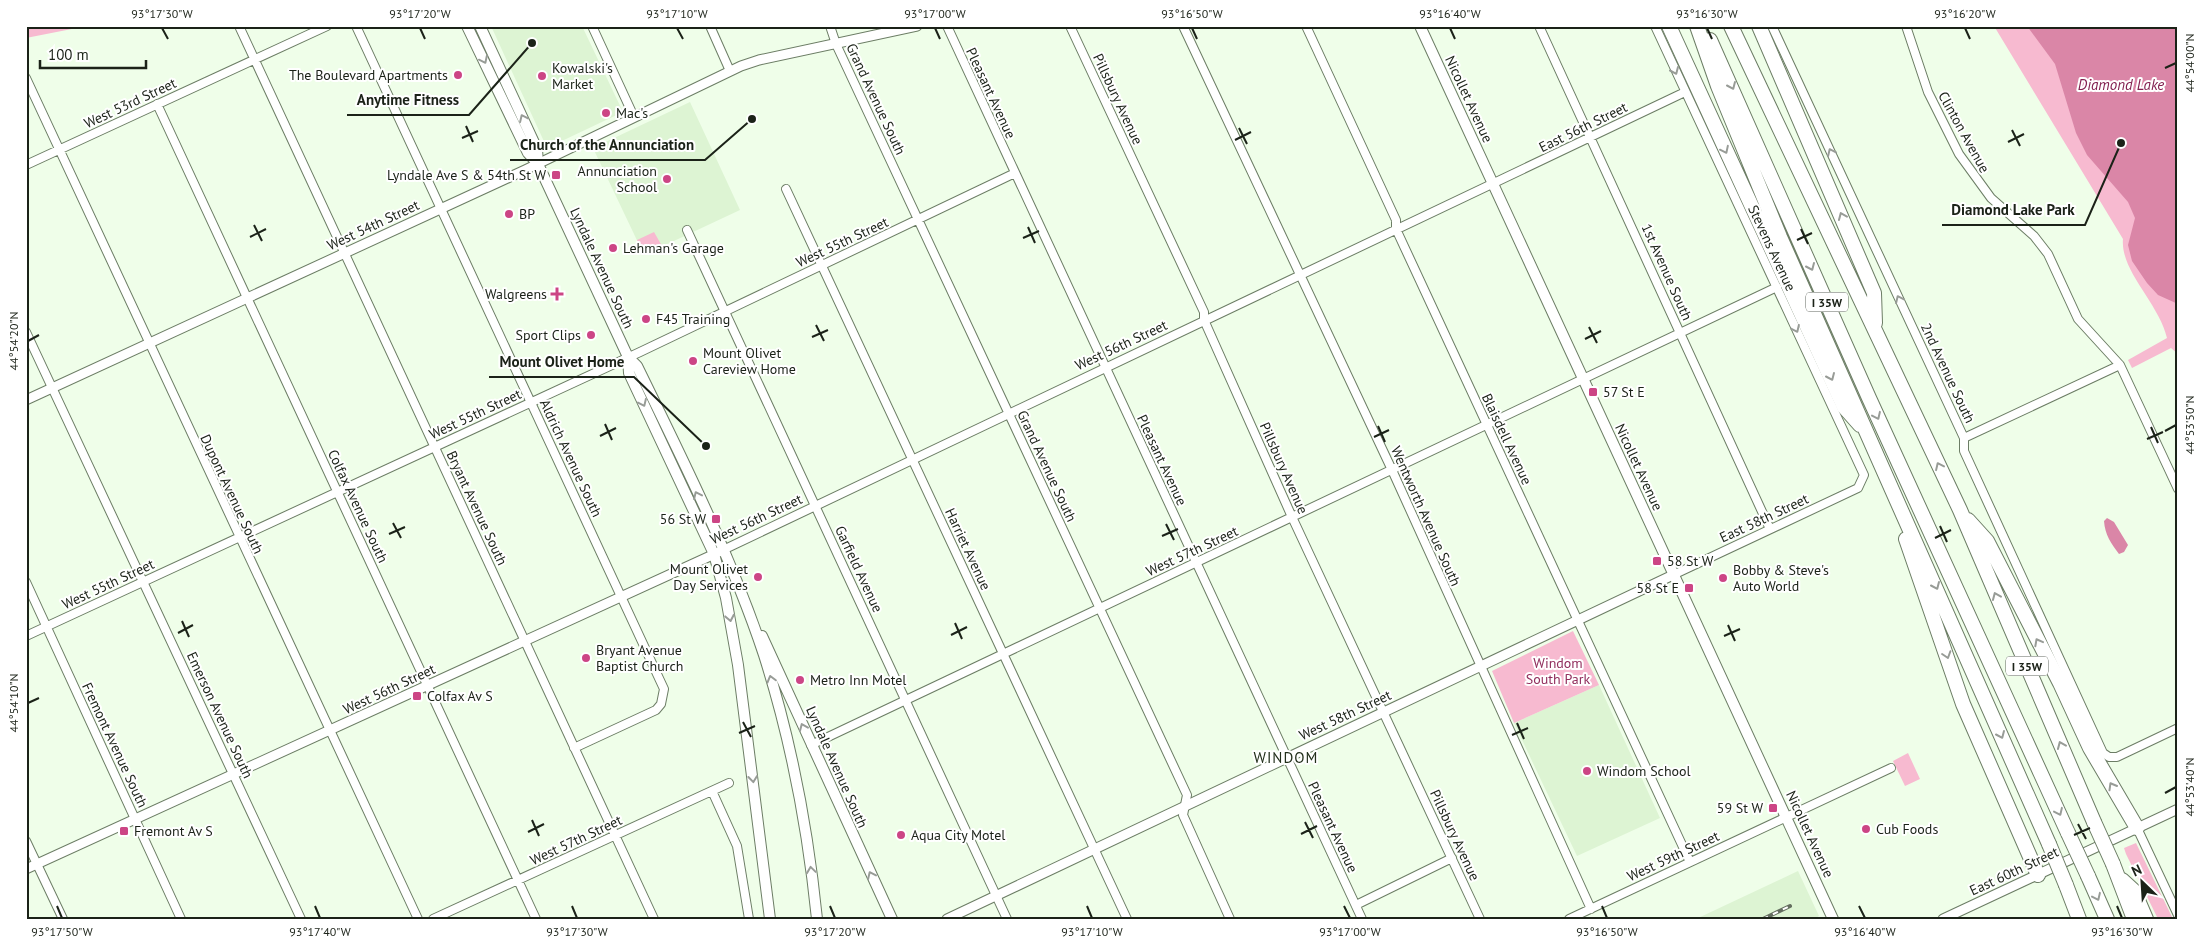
<svg xmlns="http://www.w3.org/2000/svg" width="2204" height="945" font-family="'PT Sans',sans-serif">
<rect width="100%" height="100%" fill="#effee9"/>
<!-- built -->
<path fill="#ddf4d3" d="M491,26H582L623,112L547,148Z
M690,102L740,210L644,255L593,148Z
M1599,685L1660,818L1577,856L1514,723Z
M1798,871L1819,916L1814,919H1696Z"/>
<!-- green -->
<path fill="#f7bad0" d="M26,26H87L26,38Z
M1994,26H2178V354L2171,348L2132,368L2128,360L2167,338C2159,303 2120,271 2123,239Z
M654,232L662,246L644,255L637,240Z
M1573,631L1599,685L1514,723L1492,671Z
M1908,753L1920,779L1905,786L1893,761Z
M2136,843L2173,919H2158L2126,854L2124,848Z"/>
<!-- water -->
<path fill="#da86a7" d="M2027,26H2178V304L2158,295L2147,283L2132,261L2128,245L2135,218L2128,202L2087,155L2076,133L2055,64Z
M2107,518L2114,522L2128,545L2124,552L2119,554C2111,543 2105,535 2104,521Z"/>
<g fill="none" stroke-linecap="round" stroke-linejoin="round">
<defs>
<path id="minor" d="M239,26L654,919
M356,26L664,689L661,704L656,710L574,748
M592,26L634,117
M710,26L730,71
M830,26L836,44L1187,795L1183,815L1230,919
M947,26L1362,919
M1070,26L1204,312V320L1292,517L1480,919
M1183,26L1392,470L1591,909
M1306,26L1396,220V229L1690,862
M1539,26L1770,529
M1655,26L1864,475L1858,488L1673,575
M1772,26L1964,438V451L2103,753L2109,757H2117L2178,728
M1906,26L1928,92L1959,154L1991,198L2034,236L2048,254L2078,319L2120,365L2178,489
M26,78L418,919
M157,104L536,919
M26,165L327,26
M786,189L1127,919
M687,230L1007,919
M26,332L301,919
M1964,438L2120,365
M723,550L1685,92
M26,582L181,919
M26,636L640,352L1015,173
M811,745L1777,287
M712,791L737,846L749,919
M2137,828L2178,915
M26,841L63,919
M1356,905L1452,858
M433,919L729,783
M1569,919L1891,768"/>
<path id="tertiary" d="M26,400L525,170L741,66L759,60L917,26
M26,869L719,552
M947,919L1673,575
M1943,919L2178,809"/>
<path id="secondary" d="M467,26L528,153L538,164
M480,26L537,149L538,164L628,357L637,366C683,460 731,556 764,655C791,740 808,830 817,919
M1420,26L1833,919
M628,357L629,373L714,554L726,598L738,665L770,919
M762,636L892,919"/>
<path id="motorway" d="M1669,26L1844,407L1860,425
M1697,26L1718,86L1780,237L2049,844
M1731,26L1960,510L2094,822
M1759,26L1874,293L1875,323
M1710,40L1869,398L2068,833
M1968,520L1987,541L2060,683L2090,748L2137,828
M1906,539L1963,704L2038,875
M2113,864L2134,919
M2088,876L2107,919
M2122,880L2134,891L2146,919
M2066,885L2079,919"/>
</defs>
<!-- minor casing -->
<use href="#minor" stroke="#6c7d65" stroke-width="10"/>
<!-- tertiary casing -->
<use href="#tertiary" stroke="#6c7d65" stroke-width="11"/>
<!-- secondary casing -->
<use href="#secondary" stroke="#6c7d65" stroke-width="12"/>
<!-- motorway casing -->
<use href="#motorway" stroke="#6c7d65" stroke-width="16"/>
<!-- minor -->
<use href="#minor" stroke="#fff" stroke-width="8"/>
<!-- tertiary -->
<use href="#tertiary" stroke="#fff" stroke-width="9"/>
<!-- secondary -->
<use href="#secondary" stroke="#fff" stroke-width="10"/>
<!-- motorway -->
<use href="#motorway" stroke="#fff" stroke-width="14"/>
<defs>
<path id="rail" d="M1763,919L1790,906"/>
</defs>
<!-- rail casing -->
<use href="#rail" stroke="#636d5f" stroke-width="4"/>
<!-- rail -->
<use href="#rail" stroke="#fff" stroke-width="2" stroke-dasharray="5.5" stroke-linecap="butt"/>
<defs>
<path id="motorway-bridge" d="M2094,822L2113,864
M2068,833L2088,876
M2049,844L2066,885"/>
</defs>
<!-- motorway-bridge casing -->
<use href="#motorway-bridge" stroke="#6c7d65" stroke-width="16" stroke-linecap="butt"/>
<!-- motorway-bridge -->
<use href="#motorway-bridge" stroke="#fff" stroke-width="14"/>
</g>
<!-- one-way arrows -->
<defs><path id="oneway-chevron" d="M-2-3.5L2.5 0L-2 3.5" fill="none" stroke-width="1.6" stroke-linecap="round" stroke-linejoin="round" transform="scale(1.25)"/></defs>
<g stroke="#989c97">
<use href="#oneway-chevron" transform="translate(484 60) rotate(64)"/>
<use href="#oneway-chevron" transform="translate(1675 71) rotate(66)"/>
<use href="#oneway-chevron" transform="translate(1732 86) rotate(66)"/>
<use href="#oneway-chevron" transform="translate(523 118) rotate(-115)"/>
<use href="#oneway-chevron" transform="translate(1725 150) rotate(64)"/>
<use href="#oneway-chevron" transform="translate(1831 152) rotate(-115)"/>
<use href="#oneway-chevron" transform="translate(1842 216) rotate(-113)"/>
<use href="#oneway-chevron" transform="translate(1811 267) rotate(66)"/>
<use href="#oneway-chevron" transform="translate(1899 299) rotate(-115)"/>
<use href="#oneway-chevron" transform="translate(1796 329) rotate(65)"/>
<use href="#oneway-chevron" transform="translate(1831 377) rotate(66)"/>
<use href="#oneway-chevron" transform="translate(643 403) rotate(65)"/>
<use href="#oneway-chevron" transform="translate(1877 416) rotate(65)"/>
<use href="#oneway-chevron" transform="translate(1939 466) rotate(-115)"/>
<use href="#oneway-chevron" transform="translate(697 495) rotate(-115)"/>
<use href="#oneway-chevron" transform="translate(1936 586) rotate(66)"/>
<use href="#oneway-chevron" transform="translate(1996 596) rotate(-113)"/>
<use href="#oneway-chevron" transform="translate(730 618) rotate(79)"/>
<use href="#oneway-chevron" transform="translate(2038 642) rotate(-118)"/>
<use href="#oneway-chevron" transform="translate(1947 655) rotate(72)"/>
<use href="#oneway-chevron" transform="translate(771 679) rotate(-105)"/>
<use href="#oneway-chevron" transform="translate(803 727) rotate(-113)"/>
<use href="#oneway-chevron" transform="translate(2001 735) rotate(66)"/>
<use href="#oneway-chevron" transform="translate(2061 745) rotate(-113)"/>
<use href="#oneway-chevron" transform="translate(753 779) rotate(83)"/>
<use href="#oneway-chevron" transform="translate(2112 786) rotate(-120)"/>
<use href="#oneway-chevron" transform="translate(2059 812) rotate(65)"/>
<use href="#oneway-chevron" transform="translate(811 870) rotate(-98)"/>
<use href="#oneway-chevron" transform="translate(871 875) rotate(-115)"/>
<use href="#oneway-chevron" transform="translate(2097 897) rotate(65)"/>
</g>
<!-- ticks -->
<path fill="none" stroke="#1b2218" stroke-width="2" d="M162,28L168,39M420,28L425,39M677,28L683,39M935,28L940,39M1192,28L1197,39M1450,28L1455,39M1707,28L1712,39M1965,28L1970,39M2165,68L2176,63M466,126L473,142M1239,128L1247,144M2012,130L2020,146M462,138L478,131M1235,140L1251,132M2008,142L2024,134M254,225L262,241M1028,227L1035,243M1801,229L1808,244M250,237L266,229M1023,238L1039,231M1797,240L1812,233M816,325L824,341M1589,327L1597,343M812,337L828,330M1585,339L1601,331M28,341L39,335M605,424L612,440M1378,426L1385,442M2151,427L2158,443M2165,431L2176,425M600,436L616,428M1374,437L1389,430M2147,439L2163,432M393,523L401,538M1166,524L1174,540M1940,526L1947,542M389,534L405,527M1162,536L1178,529M1935,538L1951,530M182,621L189,637M955,623L962,639M1728,625L1735,641M178,633L193,625M951,635L967,627M1724,636L1740,629M28,703L39,698M743,722L751,737M1517,723L1524,739M739,733L755,726M1512,735L1528,728M2165,793L2176,787M532,820L539,836M1305,822L1313,838M2078,824L2086,839M528,832L544,824M1301,834L1317,826M2074,835L2090,828M57,906L62,918M315,906L320,918M572,906L577,918M830,906L835,918M1087,906L1092,918M1344,906L1350,918M1602,906L1607,918M1859,906L1865,918M2117,906L2122,918"/>
<!-- markers -->
<g fill="#cc4585" stroke="#fff" stroke-width="2">
<circle cx="458" cy="75" r="5"/>
<circle cx="542" cy="76" r="5"/>
<circle cx="606" cy="113" r="5"/>
<rect x="551" y="170" width="10" height="10" rx="2.5"/>
<circle cx="667" cy="179" r="5"/>
<circle cx="509" cy="214" r="5"/>
<circle cx="613" cy="248" r="5"/>
<path d="M554.5 286.5h5v5h5v5h-5v5h-5v-5h-5v-5h5z"/>
<circle cx="646" cy="319" r="5"/>
<circle cx="591" cy="335" r="5"/>
<circle cx="693" cy="361" r="5"/>
<rect x="1588" y="387" width="10" height="10" rx="2.5"/>
<rect x="711" y="514" width="10" height="10" rx="2.5"/>
<rect x="1652" y="556" width="10" height="10" rx="2.5"/>
<circle cx="758" cy="577" r="5"/>
<circle cx="1723" cy="578" r="5"/>
<rect x="1684" y="583" width="10" height="10" rx="2.5"/>
<circle cx="586" cy="658" r="5"/>
<circle cx="800" cy="680" r="5"/>
<rect x="412" y="691" width="10" height="10" rx="2.5"/>
<circle cx="1587" cy="771" r="5"/>
<rect x="1768" y="803" width="10" height="10" rx="2.5"/>
<circle cx="1866" cy="829" r="5"/>
<rect x="119" y="826" width="10" height="10" rx="2.5"/>
<circle cx="901" cy="835" r="5"/>
</g>
<g text-anchor="middle" dominant-baseline="central" stroke-width="4" stroke-linejoin="round" paint-order="stroke">
<!-- shield labels -->
<g fill="#fff" stroke="#5f645d" stroke-width="1">
<rect x="1806" y="292.5" width="42" height="19" rx="4"/>
<rect x="2006" y="656.5" width="42" height="19" rx="4"/>
</g>
<g font-size="12" font-weight="bold" fill="#1b2218">
<text x="1827" y="302">I 35W</text>
<text x="2027" y="666">I 35W</text>
</g>
<!-- poi labels -->
<g font-size="14" fill="#1b2218" stroke="#fff" text-anchor="start">
<text x="552" y="68">Kowalski's<tspan x="552" dy="16">Market</tspan></text>
<text x="448" y="75" text-anchor="end">The Boulevard Apartments</text>
<text x="616" y="113">Mac's</text>
<text x="657" y="171" text-anchor="end">Annunciation<tspan x="657" dy="16">School</tspan></text>
<text x="546" y="175" text-anchor="end">Lyndale Ave S &amp; 54th St W</text>
<text x="519" y="214">BP</text>
<text x="623" y="248">Lehman's Garage</text>
<text x="547" y="294" text-anchor="end">Walgreens</text>
<text x="656" y="319">F45 Training</text>
<text x="581" y="335" text-anchor="end">Sport Clips</text>
<text x="703" y="353">Mount Olivet<tspan x="703" dy="16">Careview Home</tspan></text>
<text x="1603" y="392">57 St E</text>
<text x="706" y="519" text-anchor="end">56 St W</text>
<text x="1667" y="561">58 St W</text>
<text x="748" y="569" text-anchor="end">Mount Olivet<tspan x="748" dy="16">Day Services</tspan></text>
<text x="1733" y="570">Bobby &amp; Steve's<tspan x="1733" dy="16">Auto World</tspan></text>
<text x="1679" y="588" text-anchor="end">58 St E</text>
<text x="596" y="650">Bryant Avenue<tspan x="596" dy="16">Baptist Church</tspan></text>
<text x="810" y="680">Metro Inn Motel</text>
<text x="427" y="696">Colfax Av S</text>
<text x="1597" y="771">Windom School</text>
<text x="1763" y="808" text-anchor="end">59 St W</text>
<text x="1876" y="829">Cub Foods</text>
<text x="134" y="831">Fremont Av S</text>
<text x="911" y="835">Aqua City Motel</text>
</g>
<!-- street labels -->
<g font-size="14" fill="#1b2218" stroke="#fff">
<text transform="translate(991 93) rotate(65)">Pleasant Avenue</text>
<text transform="translate(876 99) rotate(65)">Grand Avenue South</text>
<text transform="translate(1118 99) rotate(65)">Pillsbury Avenue</text>
<text transform="translate(1469 99) rotate(65)">Nicollet Avenue</text>
<text transform="translate(130 103) rotate(-25)">West 53rd Street</text>
<text transform="translate(1583 127) rotate(-26)">East 56th Street</text>
<text transform="translate(1964 132) rotate(61)">Clinton Avenue</text>
<text transform="translate(373 225) rotate(-25)">West 54th Street</text>
<text transform="translate(842 242) rotate(-25)">West 55th Street</text>
<text transform="translate(1772 248) rotate(65)">Stevens Avenue</text>
<text transform="translate(602 268) rotate(65)">Lyndale Avenue South</text>
<text transform="translate(1667 272) rotate(66)">1st Avenue South</text>
<text transform="translate(1121 345) rotate(-25)">West 56th Street</text>
<text transform="translate(1948 373) rotate(65)">2nd Avenue South</text>
<text transform="translate(475 414) rotate(-25)">West 55th Street</text>
<text transform="translate(1507 439) rotate(65)">Blaisdell Avenue</text>
<text transform="translate(571 458) rotate(65)">Aldrich Avenue South</text>
<text transform="translate(1162 460) rotate(65)">Pleasant Avenue</text>
<text transform="translate(1047 466) rotate(65)">Grand Avenue South</text>
<text transform="translate(1639 467) rotate(65)">Nicollet Avenue</text>
<text transform="translate(1284 468) rotate(66)">Pillsbury Avenue</text>
<text transform="translate(232 494) rotate(65)">Dupont Avenue South</text>
<text transform="translate(358 506) rotate(65)">Colfax Avenue South</text>
<text transform="translate(477 508) rotate(65)">Bryant Avenue South</text>
<text transform="translate(1426 516) rotate(66)">Wentworth Avenue South</text>
<text transform="translate(1764 518) rotate(-25)">East 58th Street</text>
<text transform="translate(756 519) rotate(-25)">West 56th Street</text>
<text transform="translate(968 549) rotate(65)">Harriet Avenue</text>
<text transform="translate(1192 551) rotate(-25)">West 57th Street</text>
<text transform="translate(859 569) rotate(65)">Garfield Avenue</text>
<text transform="translate(108 584) rotate(-25)">West 55th Street</text>
<text transform="translate(389 689) rotate(-25)">West 56th Street</text>
<text transform="translate(220 715) rotate(65)">Emerson Avenue South</text>
<text transform="translate(1345 715) rotate(-25)">West 58th Street</text>
<text transform="translate(115 745) rotate(65)">Fremont Avenue South</text>
<text transform="translate(837 767) rotate(66)">Lyndale Avenue South</text>
<text transform="translate(1333 827) rotate(65)">Pleasant Avenue</text>
<text transform="translate(1810 834) rotate(65)">Nicollet Avenue</text>
<text transform="translate(1455 835) rotate(65)">Pillsbury Avenue</text>
<text transform="translate(576 840) rotate(-25)">West 57th Street</text>
<text transform="translate(1673 856) rotate(-25)">West 59th Street</text>
<text transform="translate(2014 871) rotate(-25)">East 60th Street</text>
</g>
<!-- park labels -->
<g font-size="14" fill="#902d5c" stroke="#fff">
<text x="1558" y="663">Windom<tspan x="1558" dy="16">South Park</tspan></text>
</g>
<!-- water labels -->
<g font-size="15" font-style="italic" fill="#832151" stroke="#fff">
<text x="2121" y="84">Diamond Lake</text>
</g>
<!-- neighbourhood labels -->
<g font-size="15" letter-spacing="1" fill="#212e1a" stroke="#fff">
<text x="1286" y="757">WINDOM</text>
</g>
</g>
<!-- callouts -->
<path fill="none" stroke="#1b2218" stroke-width="2" d="M532 43L469 115H347M752 119L705 160H510M2121 143L2085 225H1942M706 446L634 377H489"/>
<g fill="#1b2218" stroke="#fff" stroke-width="2">
<circle cx="532" cy="43" r="5"/>
<circle cx="752" cy="119" r="5"/>
<circle cx="2121" cy="143" r="5"/>
<circle cx="706" cy="446" r="5"/>
</g>
<g font-size="15" text-anchor="middle" font-weight="bold" fill="#1b2218" stroke="#fff" stroke-width="4" stroke-linejoin="round" paint-order="stroke">
<text x="408" y="105">Anytime Fitness</text>
<text x="607" y="150">Church of the Annunciation</text>
<text x="2013" y="215">Diamond Lake Park</text>
<text x="562" y="367">Mount Olivet Home</text>
</g>
<!-- border -->
<rect width="2204" height="945" fill="none" stroke="#ffffff" stroke-width="55"/>
<!-- north arrow -->
<g transform="translate(2142 882) rotate(335)" stroke="#ffffff" stroke-width="4" paint-order="stroke">
<path d="M0-4L9 19L0 12L-9 19Z" fill="#1b2218"/>
<text y="-8" font-size="14" font-weight="bold" text-anchor="middle" fill="#1b2218">N</text>
</g>
<!-- scale -->
<path d="M40 60v8h106v-8" fill="none" stroke="#1b2218" stroke-width="2.5"/>
<text x="48" y="60" font-size="15" fill="#1b2218" stroke="#ffffff" stroke-width="4" paint-order="stroke">100 m</text>
<rect x="28" y="28" width="2148" height="890" fill="none" stroke="#1b2218" stroke-width="2"/>
<g font-size="12" text-anchor="middle" fill="#1b2218">
<text x="162" y="18">93°17'30"W</text>
<text x="420" y="18">93°17'20"W</text>
<text x="677" y="18">93°17'10"W</text>
<text x="935" y="18">93°17'00"W</text>
<text x="1192" y="18">93°16'50"W</text>
<text x="1450" y="18">93°16'40"W</text>
<text x="1707" y="18">93°16'30"W</text>
<text x="1965" y="18">93°16'20"W</text>
<text transform="translate(2190 63) rotate(-90)" y="4">44°54'00"N</text>
<text transform="translate(14 341) rotate(-90)" y="4">44°54'20"N</text>
<text transform="translate(2190 425) rotate(-90)" y="4">44°53'50"N</text>
<text transform="translate(14 703) rotate(-90)" y="4">44°54'10"N</text>
<text transform="translate(2190 787) rotate(-90)" y="4">44°53'40"N</text>
<text x="62" y="936">93°17'50"W</text>
<text x="320" y="936">93°17'40"W</text>
<text x="577" y="936">93°17'30"W</text>
<text x="835" y="936">93°17'20"W</text>
<text x="1092" y="936">93°17'10"W</text>
<text x="1350" y="936">93°17'00"W</text>
<text x="1607" y="936">93°16'50"W</text>
<text x="1865" y="936">93°16'40"W</text>
<text x="2122" y="936">93°16'30"W</text>
</g>
</svg>
